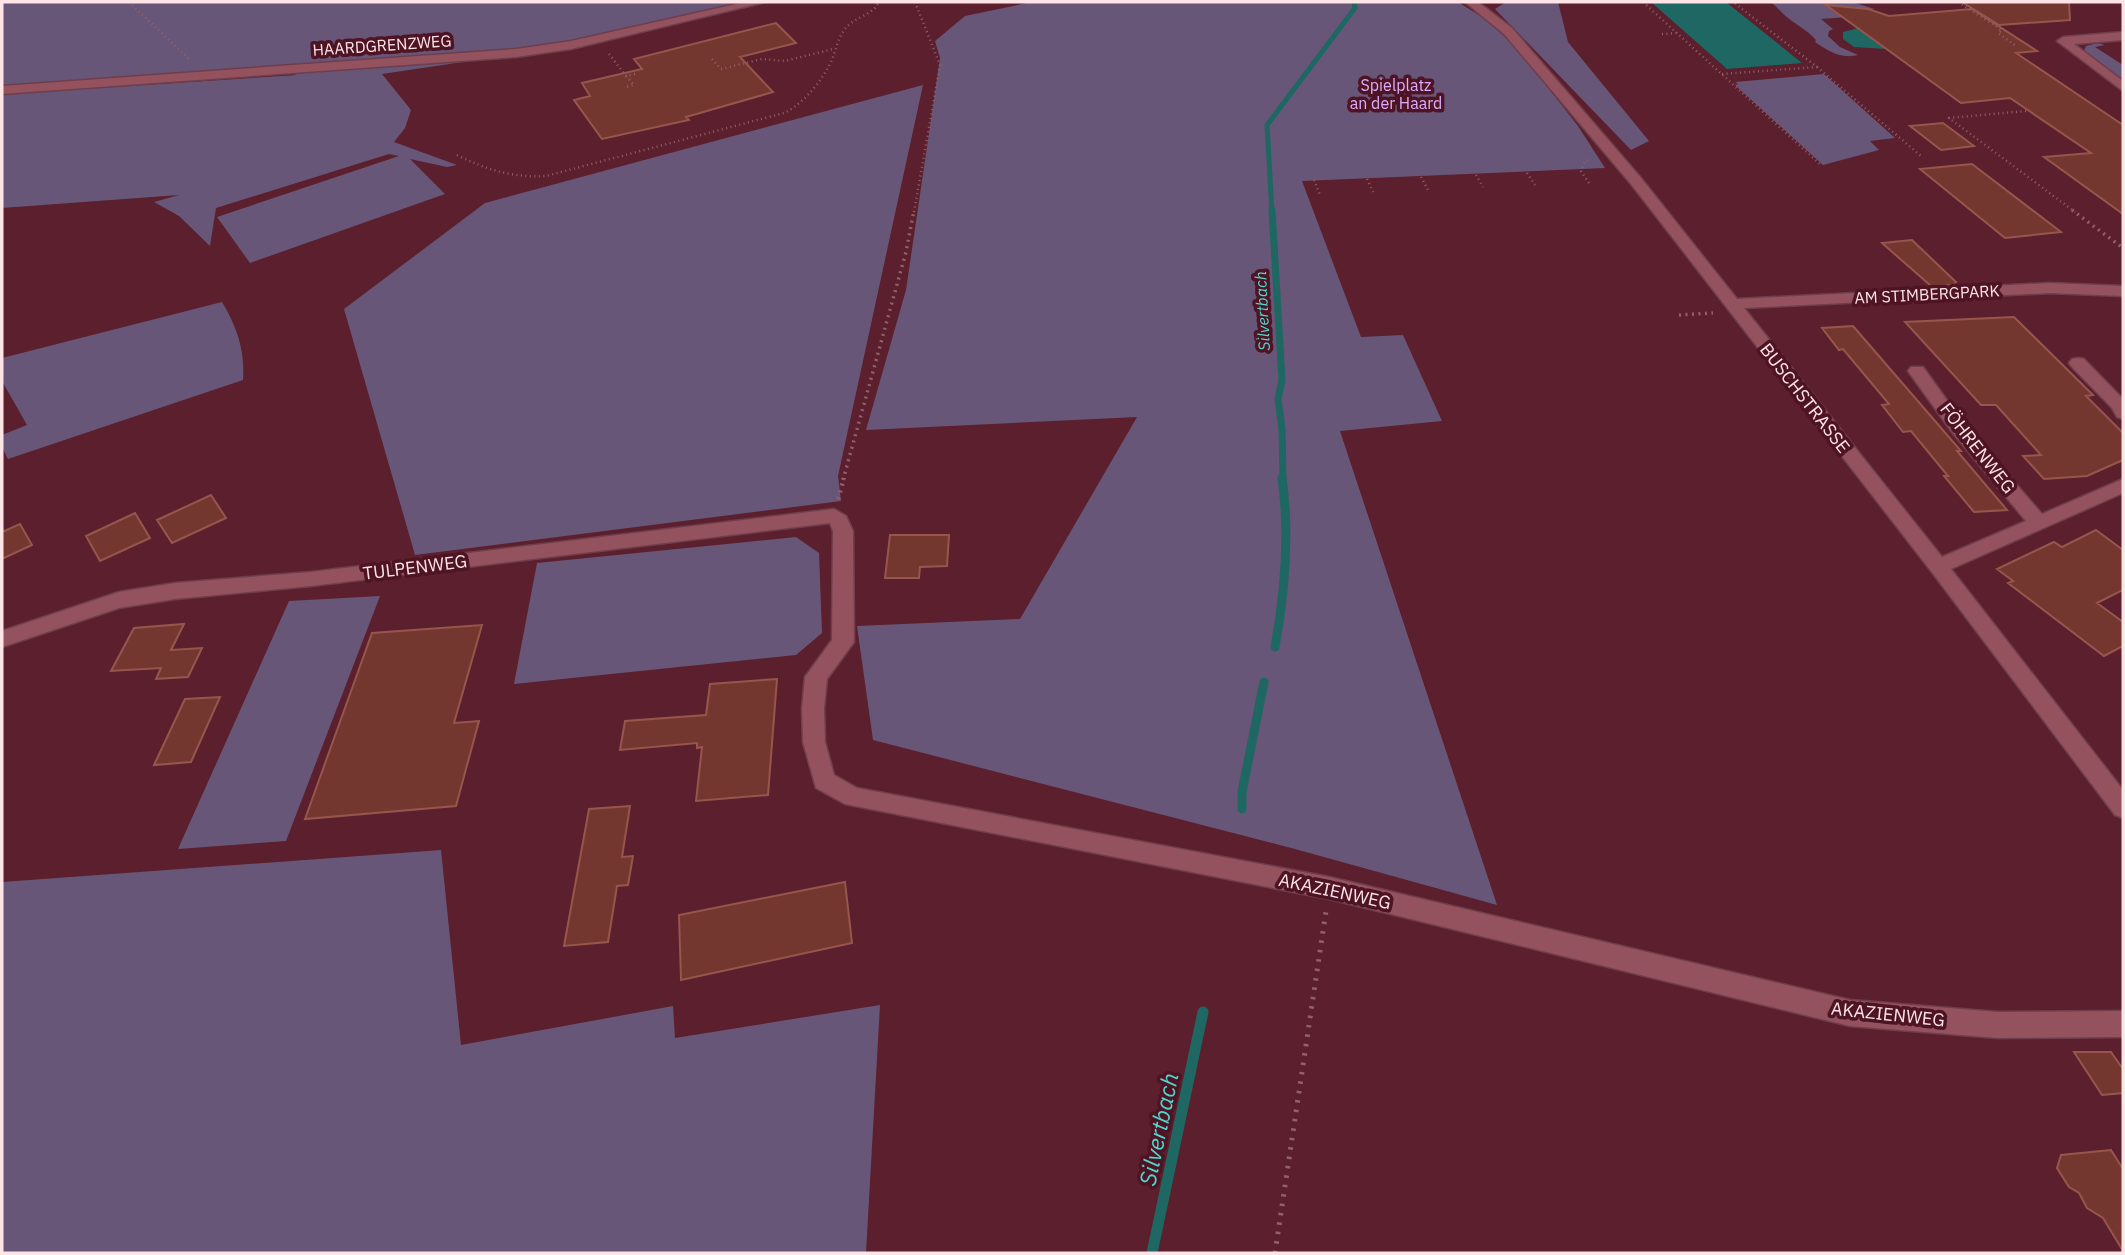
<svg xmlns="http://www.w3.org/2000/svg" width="2125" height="1255" font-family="'IBM Plex Sans',sans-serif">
<rect width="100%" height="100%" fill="#5b1f2d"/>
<!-- green -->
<path fill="#685678" d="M2,2H771L604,41L382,74L411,110L405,128L394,142L457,165L447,167L410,159L445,194L250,263L217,217L399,156L389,154L216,208L210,246L179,216L154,202L179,195L2,208V94L297,75L267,68L2,88Z
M1032,2H1458L1485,19L1517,48L1578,126L1605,168L1302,181L1361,337L1403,335L1442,421L1340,431L1497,905L1295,849L873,740L857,626L1020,619L1137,417L866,430L906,290L940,58L935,41L965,16Z
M1506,2H1558L1568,42L1649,141L1631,150L1495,9Z
M1770,2H1852L1875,9L1852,8L1848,17L1821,19L1833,29L1829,31L1828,36L1840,47L1858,55C1840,59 1830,52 1815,42L1816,40C1805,28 1799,27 1788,18C1781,13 1778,7 1770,2Z
M2098,43L2105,45L2095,47L2123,65V82L2084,51L2086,46Z
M1824,74L1895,138L1870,141L1879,150L1823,165L1735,85L1738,84L1735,82Z
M923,85L838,476L841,501L415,555L344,309L485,203Z
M222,302C237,327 245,350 243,380L8,459L2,447V435L27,425L2,381V358Z
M796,537L819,553L822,633L796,655L514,684L537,563Z
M380,596L286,841L178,849L289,601Z
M441,850L461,1045L673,1006L675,1038L880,1005L866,1253H2V882Z"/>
<!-- water -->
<path fill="#1f6762" d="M1651,2H1726L1802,63L1727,69Z
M1858,28L1887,49L1854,47L1843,39V32Z"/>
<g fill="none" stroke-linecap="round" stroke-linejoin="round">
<!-- stream-far3 -->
<path stroke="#1f6762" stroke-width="5" d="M1272,212L1267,125L1355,8L1354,2"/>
<!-- stream-far2 -->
<path stroke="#1f6762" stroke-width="7" d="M1272,210L1282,380L1278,399L1282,429L1283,480"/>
<!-- stream-far1 -->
<path stroke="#1f6762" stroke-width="9" d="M1275,647C1285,592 1290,535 1282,478
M1242,809V792L1264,682"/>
<!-- stream -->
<path stroke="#1f6762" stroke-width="11" d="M1152,1253L1203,1012"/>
</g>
<!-- building -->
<path fill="#743730" stroke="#97564c" stroke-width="2" d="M1962,2H2069L2070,20L1999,25Z
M1826,5L1868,9L1889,16L1972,9L2037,51L2016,53L2123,125V214L2044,157L2091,153L2010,98L1961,103Z
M776,23L796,43L740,57L773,92L686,117L689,120L602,139L574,100L590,96L582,83L642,69L634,59Z
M1943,123L1974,146L1941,150L1910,126Z
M1972,164L2061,232L2005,238L1920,169Z
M1912,240L1956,282L1953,285L1931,286L1882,243Z
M2014,317L2093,395L2086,396L2123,433V460L2087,476L2044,479L2023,456L2041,455L1996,405H1981L1905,322Z
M1853,326L1961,451H1957L2007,510L1974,512L1944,476H1948L1911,431L1903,432L1882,405L1889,404L1843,349L1839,350L1822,328Z
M211,495L226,518L172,543L157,520Z
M135,513L150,538L100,561L86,536Z
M20,524L32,545L2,559V532Z
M2096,530L2123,550V590L2097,603L2123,622V646L2104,656L2008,583L2013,581L1997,569L2054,542L2062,547Z
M890,535H949L947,566L920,567L919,578H885Z
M184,624L171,650L202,648L188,677L156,679L161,668L111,671L134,628Z
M482,625L454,723L479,721L456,806L305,819L372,633Z
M777,679L768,795L696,801L702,747L697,748V743L620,750L625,721L706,715L710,684Z
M220,697L191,762L154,765L185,699Z
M630,806L622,857L633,856L628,885L617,886L608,942L564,946L589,809Z
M845,882L852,943L681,980L679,915Z
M2074,1052H2111L2123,1069V1093L2102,1095Z
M2111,1150L2123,1169V1251L2103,1218L2087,1208L2079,1193L2069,1187L2057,1168L2061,1155Z"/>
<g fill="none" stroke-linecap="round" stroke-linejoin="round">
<defs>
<path id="minor" d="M745,2H765L571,49L516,57L2,94V86L516,49L571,41Z
M1465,2H1478L1512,28L1641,178L1737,299L2050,283L2123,286V296L2050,293L1744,308L1942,557L2026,521L1952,432L1908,371L1911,367H1923L1964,424L2042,514L2123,479V493L1951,569L2123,790V818L2115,815L1931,571L1631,184L1504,34Z
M2123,32V40L2074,44L2123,81V91L2057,41L2063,37Z
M2078,358L2084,359L2123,399V419L2117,417L2112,408L2072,367L2069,363L2072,359Z
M834,509L846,516L853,531L854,642L827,679L824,708L825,742L834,775L857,788L1329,877L1850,1000L1998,1012L2123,1011V1037L1998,1038L1850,1026L1329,899L845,804L816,788L803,742L802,708L805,677L832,640L833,531L830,523L311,586L175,599L119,608L2,647V631L119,592L175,583L311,572Z"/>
</defs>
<!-- minor casing -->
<use href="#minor" stroke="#6f3e4c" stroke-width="3"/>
<!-- path-far3 -->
<path stroke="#90606b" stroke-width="2.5" stroke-dasharray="1 3.5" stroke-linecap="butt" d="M129,2L189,59
M1643,2L1822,166
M1958,2L2002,30L1998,33L2016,46
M1662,34L1677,33
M609,54L626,76L635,74
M712,59L721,69L762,59L785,61L833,49
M1817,67L1921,156
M1722,74L1817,67L1733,2
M626,76L634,85L626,87
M2026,111L1949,118L2075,212
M457,155C487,170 513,178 546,176L784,113C804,104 823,79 832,60C836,49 838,38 845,29C854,17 872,16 879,2
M1527,173L1535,185
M1476,175L1483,187
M1421,177L1428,190
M1367,179L1373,192
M1314,180L1320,195
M1589,183L1581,171L1585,161L1591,159
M914,212L940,65L915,2"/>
<!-- path-far2 -->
<path stroke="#90606b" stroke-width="3.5" stroke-dasharray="2 4.5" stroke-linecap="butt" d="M2072,210L2123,248
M1679,315L1713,313
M843,480L906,252L914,210"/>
<!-- path-far1 -->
<path stroke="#90606b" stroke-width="4.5" stroke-dasharray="2 5" stroke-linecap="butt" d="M838,499L844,478"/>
<!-- path -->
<path stroke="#90606b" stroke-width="5" stroke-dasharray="2.5 7" stroke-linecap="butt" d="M1275,1253L1326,911"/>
<!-- minor -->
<use href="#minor" fill="#93525e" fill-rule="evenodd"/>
</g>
<g text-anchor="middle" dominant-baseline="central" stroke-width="7" stroke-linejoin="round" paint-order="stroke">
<!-- far-street labels -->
<g font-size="16" fill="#fce4e7" stroke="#4f1424">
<text transform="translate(382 45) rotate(-4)">HAARDGRENZWEG</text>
<text transform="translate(1927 294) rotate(-3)">AM STIMBERGPARK</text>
</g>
<!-- far-park labels -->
<g font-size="16" fill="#daaffe" stroke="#4f1424">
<text x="1396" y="85">Spielplatz<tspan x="1396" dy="18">an der Haard</tspan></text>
</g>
<!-- far-water labels -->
<g font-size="16" font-style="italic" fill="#4fd7ce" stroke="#4f1424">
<text transform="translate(1262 311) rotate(-93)">Silvertbach</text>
</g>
<!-- street labels -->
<g font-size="18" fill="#fce4e7" stroke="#4f1424">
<text transform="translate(1805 398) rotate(52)">BUSCHSTRASSE</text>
<text transform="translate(1978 448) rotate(52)">FÖHRENWEG</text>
<text transform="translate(415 567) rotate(-7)">TULPENWEG</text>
<text transform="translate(1335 891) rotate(12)">AKAZIENWEG</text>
<text transform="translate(1888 1014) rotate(6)">AKAZIENWEG</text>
</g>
<!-- near-water labels -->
<g font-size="23" font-style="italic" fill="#4fd7ce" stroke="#4f1424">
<text transform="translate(1158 1129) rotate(-78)">Silvertbach</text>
</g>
</g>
<!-- border -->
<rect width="2125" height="1255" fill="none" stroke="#fce4e7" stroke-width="7"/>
</svg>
